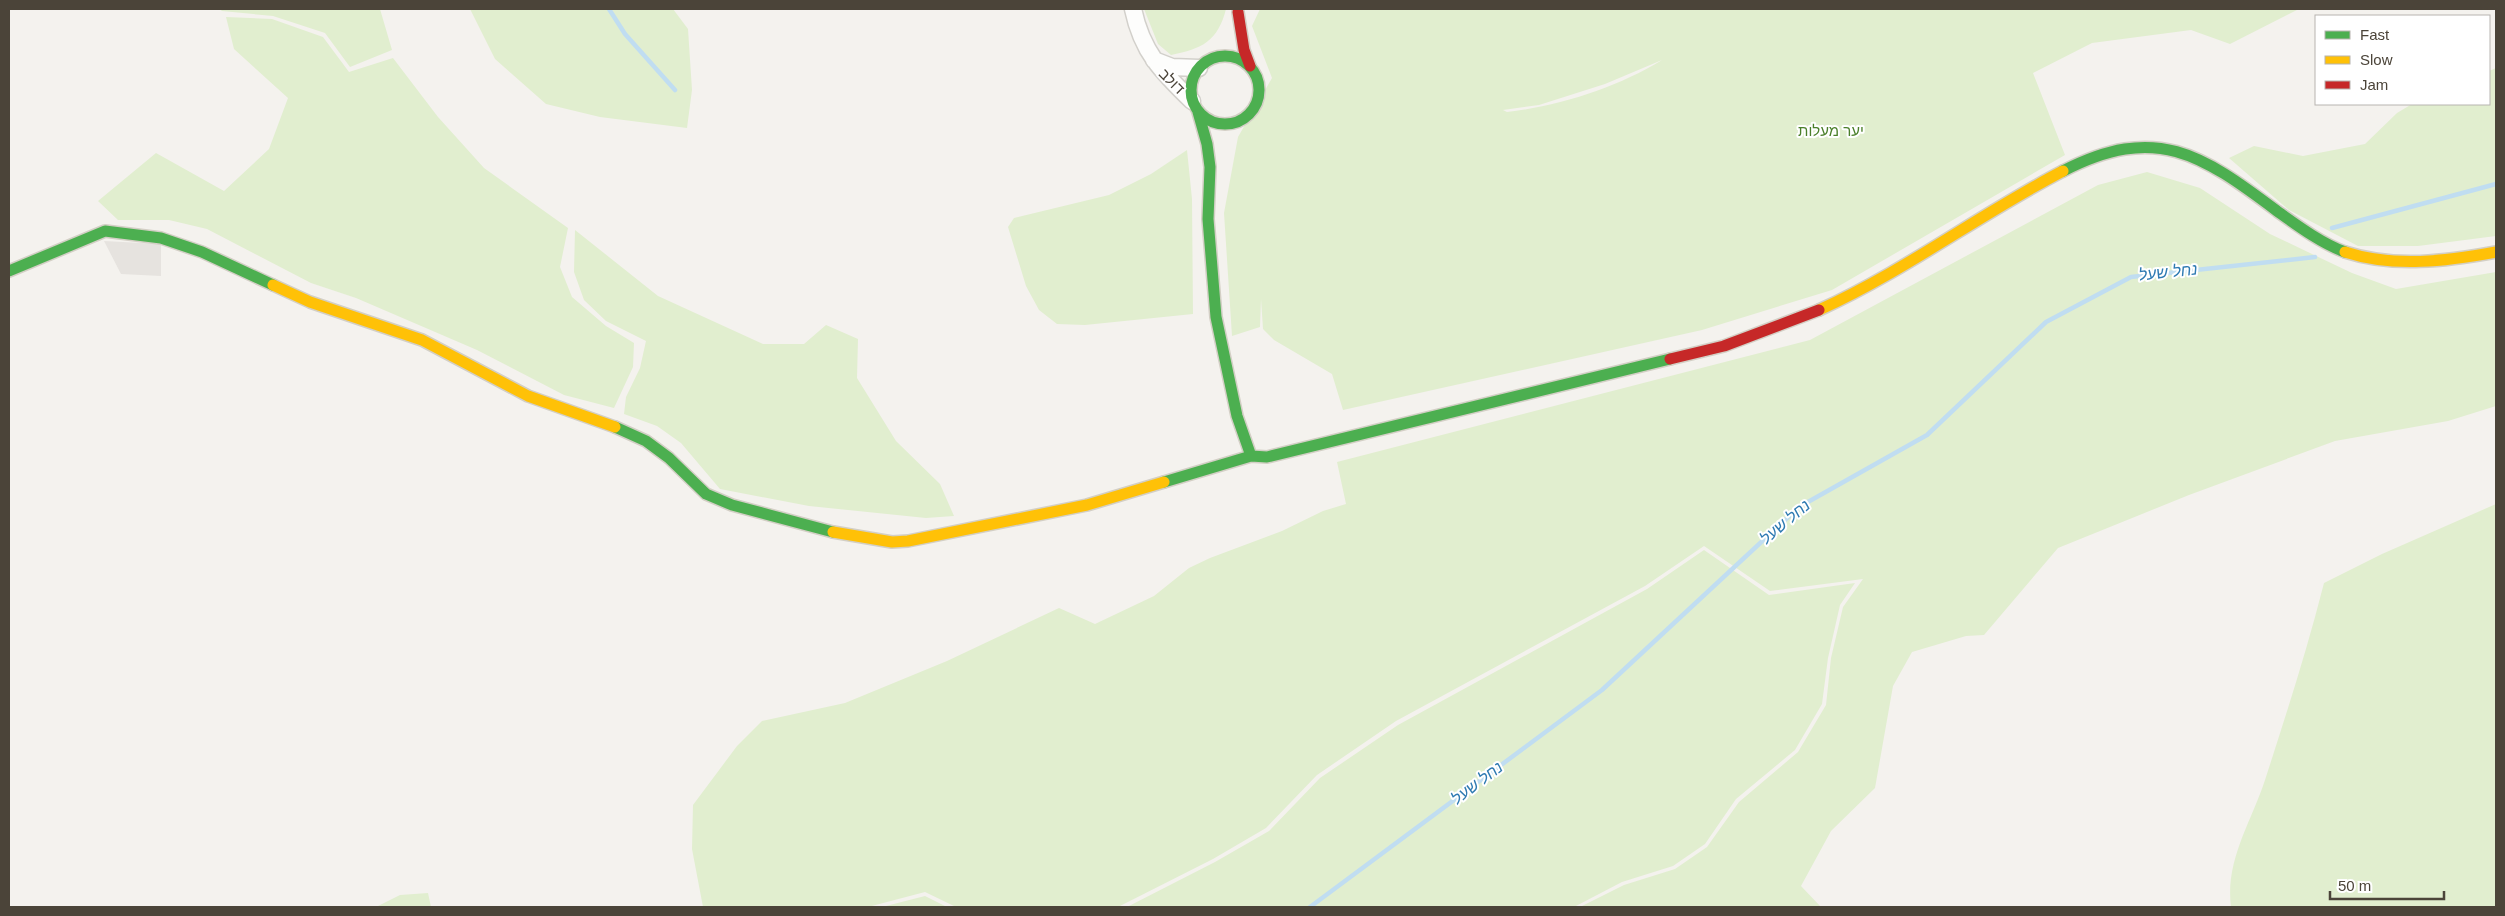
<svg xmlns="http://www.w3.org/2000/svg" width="2505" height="916" font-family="Arial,Heebo,sans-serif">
<rect width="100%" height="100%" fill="#f4f2ee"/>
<!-- green -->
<path fill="#e1eecf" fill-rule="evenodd" d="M219,9H380L392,50L350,67L325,33L273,16L222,11Z
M470,9H673L688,29L692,90L687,128L600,117L546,104L495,59Z
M1144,9H1226C1218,41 1202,49 1171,55L1158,44Z
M1260,9H2299L2230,44L2191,30L2092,43L2033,73L2065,155L1832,290L1702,330L1343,410L1332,374L1274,340L1263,329L1261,299L1260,327L1232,336L1224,213L1238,137L1272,78L1252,26ZM1662,60C1618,87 1560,106 1507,112L1503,110L1539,105L1605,84Z
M226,17L272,19L323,37L349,72L393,58L438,117L484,168L568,228L560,267L572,297L606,326L634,343L633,367L614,408L564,395L477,350L356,298L311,283L207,229L169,220H118L98,201L156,153L224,191L269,149L288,98L234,49Z
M2496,68V236L2418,246H2358L2289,210L2229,158L2254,146L2303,156L2365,144L2397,113L2412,104H2489V71Z
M1187,150L1192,199L1193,314L1085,325L1057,324L1039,310L1026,286L1008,227L1014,218L1109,195L1151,174Z
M2147,172L2200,188L2270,234L2352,273L2396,289L2496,272V406L2448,421L2335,441L2189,495L2058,548L1984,635L1966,636L1912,652L1893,686L1875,788L1831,831L1801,886L1821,907H1580L1624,885L1675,869L1707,847L1739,802L1798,752L1826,705L1831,658L1843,607L1863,579L1770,591L1704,546L1645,586L1396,721L1317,775L1266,828L1213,859L1118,907H956L925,892L868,907H703L692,849L693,805L737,746L762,721L845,703L947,661L1059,608L1095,624L1154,596L1189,568L1210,558L1282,531L1323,511L1346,504L1337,462L1810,340L2098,185Z
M575,230L658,296L763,344H804L826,325L858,339L857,378L896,441L940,484L954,516L926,518L809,506L720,489L681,443L657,426L624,414L626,397L640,368L646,341L606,321L584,300L574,272Z
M2496,504V907H2231C2225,860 2251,823 2265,780C2286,715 2307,650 2324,583L2382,554Z
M1704,550L1769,595L1855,583L1840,605L1828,658L1822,704L1795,750L1736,799L1705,844L1673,866L1622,882L1574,907H1127L1215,862L1269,831L1320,778L1398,725L1647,589Z
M428,893L431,907H376L400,895Z
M925,896L947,907H882Z"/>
<!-- parking -->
<path fill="#e6e3df" d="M104,241L161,244V276L121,274Z"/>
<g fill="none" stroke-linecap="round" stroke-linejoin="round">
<!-- stream -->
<path stroke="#c0ddf1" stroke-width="4.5" d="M609,9L625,34L675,90
M2332,228L2496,184
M1310,907L1602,690L1799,507L1927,435L2046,322L2131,277L2315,257"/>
<defs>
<path id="street" d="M1133,9C1142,52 1162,72 1192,101
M1154,60L1172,67L1199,68"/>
<path id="fast" d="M1191 90a34 34 0 1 1 68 0a34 34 0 1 1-68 0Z
M1198,112L1207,144L1210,167L1208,219L1216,317L1237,416L1251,456
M2063,171C2156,123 2201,154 2277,211C2298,226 2321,243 2345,252
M9,271L105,231L161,238L202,252L273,285
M615,427L646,441L669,458L706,494L732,505L833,532
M1164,482L1251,456L1267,457L1670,359"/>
<path id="slow" d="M2345,252C2394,268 2447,261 2496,252
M273,285L310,302L422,340L528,396L615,427
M1819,310C1905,271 1980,214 2063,171
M833,532L892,542L908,541L1087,505L1164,482"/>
<path id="jam" d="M1238,12L1244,50L1250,66
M1670,359L1724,346L1819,310"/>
</defs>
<!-- street casing -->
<use href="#street" stroke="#d2d0cb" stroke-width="19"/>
<!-- fast casing -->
<use href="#fast" stroke="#d3cfc5" stroke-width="14"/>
<!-- slow casing -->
<use href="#slow" stroke="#d3cfc5" stroke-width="14"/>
<!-- jam casing -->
<use href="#jam" stroke="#d3cfc5" stroke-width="14"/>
<!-- street -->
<use href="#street" stroke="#fdfdfc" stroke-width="16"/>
<!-- fast -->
<use href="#fast" stroke="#4caf50" stroke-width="11"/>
<!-- slow -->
<use href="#slow" stroke="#ffc107" stroke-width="11"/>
<!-- jam -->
<use href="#jam" stroke="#c62828" stroke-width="11"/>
</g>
<g text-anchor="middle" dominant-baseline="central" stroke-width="4" stroke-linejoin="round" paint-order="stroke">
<!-- street labels -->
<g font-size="15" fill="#4b4439" stroke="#fff">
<text transform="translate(1172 81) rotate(45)">דולב</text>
</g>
<!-- park labels -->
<g font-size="15" fill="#4a7f2a" stroke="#fff">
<text x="1831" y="130">יער מעלות</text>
</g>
<!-- water labels -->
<g font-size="16" font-style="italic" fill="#2e7ab2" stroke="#fff">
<text transform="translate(2168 272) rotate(-6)">נחל שעל</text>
<text transform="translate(1785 522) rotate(-40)">נחל שעל</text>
<text transform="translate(1477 783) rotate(-37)">נחל שעל</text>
</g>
</g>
<!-- border -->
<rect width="2505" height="916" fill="none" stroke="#4b4439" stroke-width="20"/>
<!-- legend -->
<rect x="2315" y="15" width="175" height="90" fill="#ffffff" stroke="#b7b4b0"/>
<rect x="2325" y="31" width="25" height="8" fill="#4caf50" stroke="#b7b4b0"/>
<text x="2360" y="40" font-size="15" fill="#4b4439">Fast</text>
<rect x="2325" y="56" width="25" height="8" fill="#ffc107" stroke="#b7b4b0"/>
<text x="2360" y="65" font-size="15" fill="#4b4439">Slow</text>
<rect x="2325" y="81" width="25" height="8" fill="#c62828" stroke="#b7b4b0"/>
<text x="2360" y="90" font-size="15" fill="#4b4439">Jam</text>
<!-- scale -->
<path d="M2330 891v8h114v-8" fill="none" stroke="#4b4439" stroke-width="2.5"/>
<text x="2338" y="891" font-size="15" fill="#4b4439" stroke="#ffffff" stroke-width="4" paint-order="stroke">50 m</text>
</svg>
